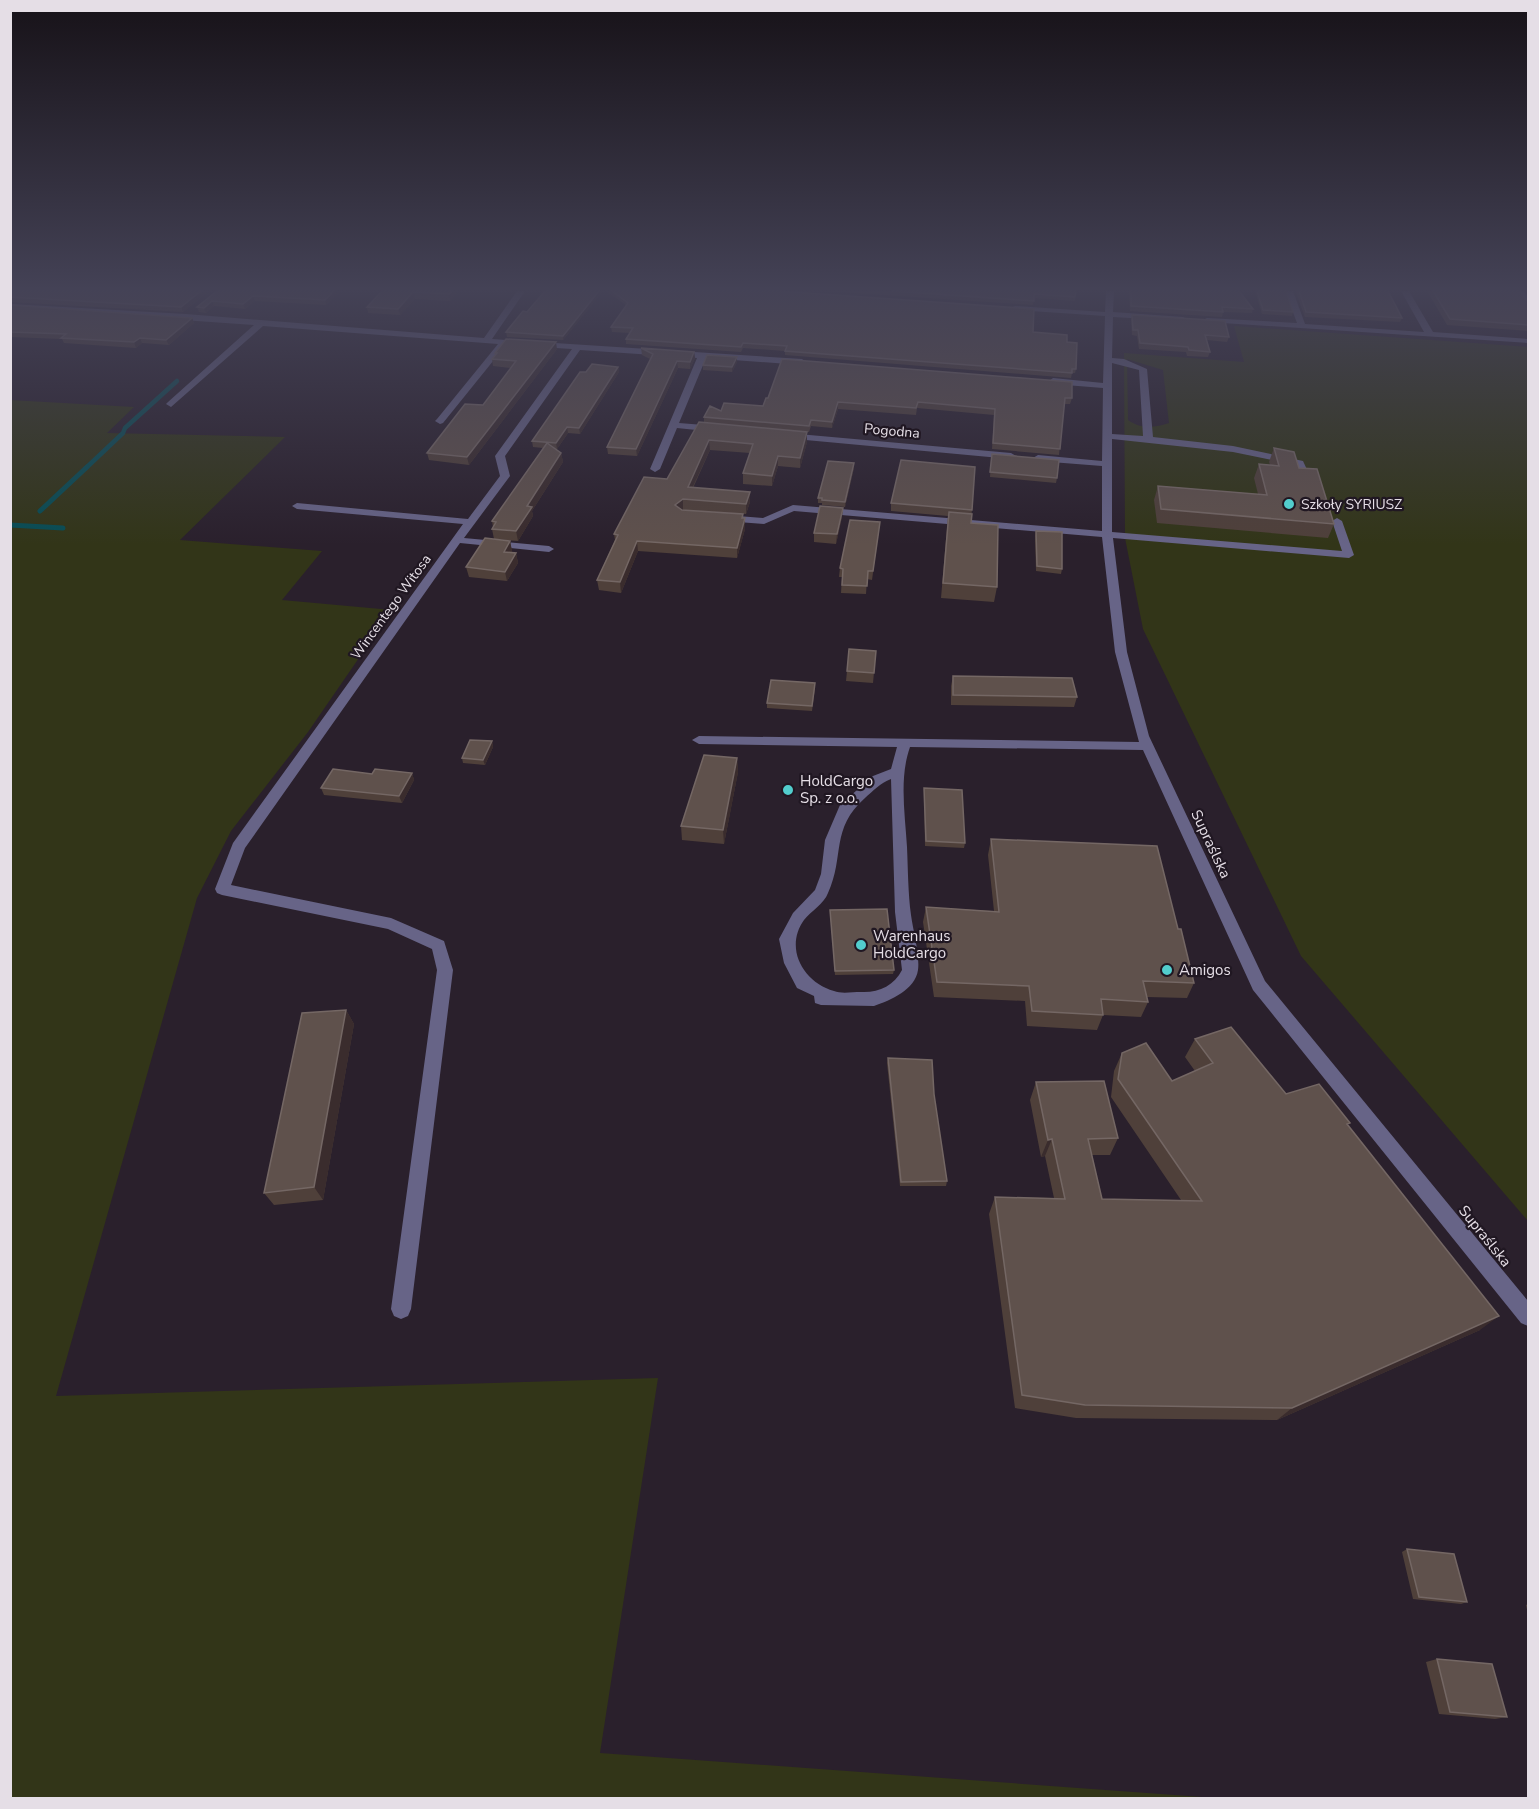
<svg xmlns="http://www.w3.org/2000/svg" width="1539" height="1809" font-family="'Nunito Sans',sans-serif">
<rect width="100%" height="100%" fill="#2a202c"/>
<!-- green -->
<path fill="#323518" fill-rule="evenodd" d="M1234,326L1528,347V1221L1301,956L1143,629L1125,538L1124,353L1244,362ZM1127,359L1163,370L1169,423C1155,428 1140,429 1128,420Z
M10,400L134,407L107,433L285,437L180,540L322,551L282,600L392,610L308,732L231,831L197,898L56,1396L658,1378L600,1753L1216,1798H11Z"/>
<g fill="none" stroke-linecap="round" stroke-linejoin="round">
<!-- stream-far1 -->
<path stroke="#084d54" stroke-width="4.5" d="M86,468L123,433L125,428L177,381"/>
<!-- stream -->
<path stroke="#084d54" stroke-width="5" d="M40,511L87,467
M10,525L63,528"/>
<!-- minor -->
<path fill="#676487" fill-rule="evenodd" d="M517,291H525L492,339L802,359L806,362L802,365L706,358L679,423L716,426L721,429L716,432L677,428L660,469L655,472L650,469L697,358L580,350L505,456L510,476L464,538L549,546L554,549L549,552L460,543L245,848L231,885L391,918L444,941L453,970L411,1309L408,1316L401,1319L394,1316L391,1309L437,970L432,949L388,929L222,895L217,893L215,889L233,843L463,524L297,509L292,506L297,503L468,519L500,476L495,456L572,349L506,345L443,423L440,424L435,421L437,419L498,344L263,326L171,407L166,404L168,402L254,325L10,308V304L186,314L484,338Z
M1106,291H1114L1113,312L1183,317L1187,319L1183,321L1113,317L1112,358L1124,359L1147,369L1153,437L1233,446L1303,461L1310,476L1302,478L1296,465L1233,452L1112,439V532L1342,551L1332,521L1337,518L1342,521L1354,555L1349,558L1113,538L1127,652L1149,736L1265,981L1528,1301V1326L1521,1323L1253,990L1143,750L910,747C899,778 905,814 907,847C908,869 908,893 911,915C913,930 920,956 918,970C915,990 891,1000 874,1006L821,1005L815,1003L814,996L797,988L784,963L779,939L793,913L815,890L821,874L825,840L840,805L873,776L891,769L897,747L699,744L692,740L699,736L1139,742L1115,652L1102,537L794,511L764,524L725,521L720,518L725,515L763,518L793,505L1102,531V466L1038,461L1033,458L1038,455L1102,461L1103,388L1053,384L1049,381L1053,378L1103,383L1105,316L1015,310L1011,308L1015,306L1105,312ZM1112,363L1139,370L1143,436L1112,434ZM891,779L895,912L902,970C894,986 878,993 861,992C852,992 841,994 834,991C803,982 784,948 804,920C811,911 824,904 828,893C845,856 830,829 865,798C873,791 880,783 891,779Z
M1285,291H1293L1305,324L1424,332L1401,291H1409L1433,332L1528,339V343L1207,322L1203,320L1207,318L1297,323Z
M1516,291H1524L1528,297V304H1525Z
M787,433L1011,453L1016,456L1011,459L784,438L782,436Z"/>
</g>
<!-- wall -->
<path fill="#4f403a" d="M10,291H209L183,312L10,302Z
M217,291H340L326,305L255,301L245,309L214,306L206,313L199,312L197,307Z
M382,291H459L450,301L415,299L400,315L368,313L367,307Z
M603,291L563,340L507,337L506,332L527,312Z
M606,291H778L1033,332L1067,342L1076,369L1075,373H1072L1071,378L785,355V351L743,348L741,352L626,344V339L630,333L612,332L611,327L626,305Z
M824,291H1076L1075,301L1034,298L1033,305Z
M1129,291H1239L1253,309L1252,313L1223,312L1222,317L1130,311Z
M1255,291H1286L1293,312L1292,316L1262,314Z
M1297,291H1388L1402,318L1400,322L1305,317L1296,293Z
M1427,291H1520L1526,300H1528V331L1447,325Z
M10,306L192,318L194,323L169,345L142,343L136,348L64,343L62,339L10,337Z
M1132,315L1229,337L1227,342L1207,340L1210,352L1208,357L1187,356L1186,352L1139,349L1137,336L1132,335L1131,320Z
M641,348L694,352L695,358L690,369L678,368L637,456L608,454L607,447L650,359L642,355Z
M557,349L469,465L429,460L427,453L483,405L511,368L493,366L492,359L495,355V353Z
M737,357V362L732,372L703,370V365Z
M782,359L1072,398L1070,404H1064L1059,455L992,449L994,415L917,408L916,415L838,409L832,428L811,426L809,432H807V442L800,468L778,466L772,486L743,484V473L750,453L710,450L693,488L750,502L746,514L683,510L745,518V529L737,558L638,551L621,593L599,590L597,580L615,540L614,534L667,479L704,423V417L721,411L763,406L768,398Z
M618,367L619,372L580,434L568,433L557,449H556L561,453L563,462L532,511L533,516L518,541L494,539L492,529L493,527L492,521L543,448L533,447L532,441L586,372Z
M1274,448L1299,468L1334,524L1328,538L1157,523L1154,500L1158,486L1258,494L1254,478L1259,464L1270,465L1269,462Z
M991,458L1057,478L1056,483L990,477Z
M975,467L971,523L997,587L994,602L941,598L948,516L891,511V503Z
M854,468L845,507L822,505V503H818V498Z
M842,517L836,544L814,542V533Z
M880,522L872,580L867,579L866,594L841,593L842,577H839L840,568Z
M1036,531L1062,569L1061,574L1036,571L1035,536Z
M510,541L512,551L511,553H516L518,563L507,581L469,577L466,567Z
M876,651L873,683L846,681L847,671Z
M953,676L1077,697L1074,707L951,705V686Z
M815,688L812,711L767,708V703Z
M492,741L493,747L485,765L463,763L462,758Z
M737,758L738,772L724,844L682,840L681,826Z
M412,773L414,780L402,803L324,795L321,788L372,774Z
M924,788L965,843L964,848L925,846L924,793Z
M991,839L1178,929L1194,983L1187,998L1147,997L1148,1002L1141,1017L1103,1015L1097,1030L1027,1026L1025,1001L934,997L923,922L926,907L994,911L988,855Z
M830,910L894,970L893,974L835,975Z
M346,1010L354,1024L323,1200L274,1205L264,1193Z
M1195,1039L1286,1094L1348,1125L1480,1330L1277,1420L1076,1418L1015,1408L989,1214L995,1197L1054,1198L1045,1156L1041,1157L1030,1100L1036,1082L1118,1138L1110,1155H1092L1102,1199L1181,1200L1111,1097L1114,1071L1122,1053L1172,1081L1195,1071L1185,1057Z
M888,1058L934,1094L947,1181L946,1186H900L887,1063Z
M1407,1549L1467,1602L1461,1604L1413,1599L1402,1552Z
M1528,1604V1614L1526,1605Z
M1437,1659L1507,1717L1495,1719L1439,1714L1426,1662Z"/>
<!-- shaded-wall -->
<path fill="#3a2c2d" d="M201,291H209L183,312L181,307Z
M334,291H340L326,305L325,300Z
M452,291H459L450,301L449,294Z
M599,291H603L563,340V336Z
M413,292L415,299L400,315L398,309Z
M253,296L255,301L245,309L243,304Z
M212,301L214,306L206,313L204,308Z
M192,318L194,323L169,345L166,340Z
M140,338L142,343L136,348L134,342Z
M556,342L557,349L469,465L467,457Z
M694,352L695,358L690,369V362Z
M737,357V362L732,372V367Z
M677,361L678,368L637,456L636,449Z
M618,367L619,372L580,434L579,428Z
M838,402V409L832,428V422Z
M567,427L568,433L557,449L556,443Z
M807,432V442L800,468V458Z
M709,440L710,450L688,497V487Z
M561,453L563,462L532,511L533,516L518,541L516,531L527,506Z
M778,456V466L772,486V476Z
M854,463V468L845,507V502Z
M750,492V502L746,514V504Z
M683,499V510L676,516L675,505Z
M843,508L842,517L836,544L837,534Z
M745,518V529L737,558V548Z
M510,541L512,551L506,562L504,552Z
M637,541L638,551L621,593L620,582Z
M516,553L518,563L507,581L505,572Z
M492,741L493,747L485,765L483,760Z
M737,758L738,772L724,844L723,830Z
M412,773L414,780L402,803L399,796Z
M346,1010L354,1024L323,1200L314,1187Z
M1052,1139L1045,1156L1041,1157L1048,1140Z
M1499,1316L1480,1330L1277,1420L1292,1408Z"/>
<!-- building -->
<path fill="#5f514c" stroke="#746764" stroke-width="1.5" d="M10,291H201L181,307L10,297Z
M217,291H334L325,300L253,296L243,304L212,301L204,308L197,307Z
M382,291H452L449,294L413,292L398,309L367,307Z
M545,291H599L563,336L506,332L523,311L527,312Z
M612,291H778L1034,309L1033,332L1067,335V342L1077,343L1076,369H1072V373L785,351L787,346L743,343L741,347L626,339L633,328L611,327L628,303Z
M892,291H1076L1075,297L1034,294V301Z
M1131,291H1239L1253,309L1222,307L1223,312L1131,306Z
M1257,291H1286L1293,312L1263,310Z
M1299,291H1388L1402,318L1306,312Z
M1433,291H1520L1526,300H1528V325L1450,319Z
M10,305L192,318L166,340L140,338L134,342L61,338L66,334L10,332Z
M1132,315L1225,321L1229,337L1205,335L1210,352L1189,350L1188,347L1140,343L1138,330H1133Z
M506,339L556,342L467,457L427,453L465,404L483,405L516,361L492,359L497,353H495Z
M641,348L694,352L690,362L677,361L636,449L607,447L653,354Z
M707,355L737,357L732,367L703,365Z
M782,359L1072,382V398H1065L1060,449L993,443L995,409L918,402L916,408L838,402L832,422L811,420L809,426L704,417L710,406L721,411L724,403L763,406L766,398H768Z
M592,364L618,367L579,428L567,427L556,443L532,441L580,372H586Z
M699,422L807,432L800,458L778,456L772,476L743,473L753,444L709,440L688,487L750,492L746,504L683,499L675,505L682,510L743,514L742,518H745L737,548L637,541L620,582L597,580L618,535L614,534L644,477L667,479Z
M547,443L561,453L527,506L532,507L516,531L492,529L496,522L492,521Z
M1274,448L1294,452L1299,468L1317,469L1334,524L1161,509L1158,486L1267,495L1259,464L1279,466Z
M992,454L1059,460L1057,478L990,472Z
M901,460L975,467L972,510L891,503Z
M828,461L854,463L845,502L822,500V498H818Z
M820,506L843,508L837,534L814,533Z
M949,512L972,514L971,523L998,525L997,587L943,583Z
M850,520L880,522L873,571H868L867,586L842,585L843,569L840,568Z
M1036,531L1062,532V569L1037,566Z
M485,538L510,541L504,552L516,553L505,572L466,567Z
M849,649L876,651L874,673L847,671Z
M953,676L1072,678L1077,697L953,695Z
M771,680L815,683L812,706L767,703Z
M470,740L492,741L483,760L462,758Z
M704,755L737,758L723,830L681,826Z
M333,769L372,774L375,769L412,773L399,796L321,788Z
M924,788L962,790L965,843L926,841Z
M991,839L1157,846L1178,929H1181L1194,983L1143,981L1148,1002L1101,999L1103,1015L1032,1011L1029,986L937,982L926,907L999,912Z
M887,909L894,970L835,971L830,910Z
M346,1010L314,1187L264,1193L302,1013Z
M1231,1027L1286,1094L1319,1084L1350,1123L1347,1124L1499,1316L1292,1408L1085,1405L1022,1395L995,1197L1065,1199L1052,1139L1048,1140L1036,1082L1104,1081L1118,1138L1088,1139L1102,1199L1202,1201L1118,1079L1122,1053L1146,1043L1172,1081L1213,1063L1195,1039Z
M888,1058L932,1060L934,1094L947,1181L901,1182Z
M1407,1549L1454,1554L1467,1602L1419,1597Z
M1437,1659L1492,1664L1507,1717L1450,1712Z"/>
<!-- sky -->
<linearGradient id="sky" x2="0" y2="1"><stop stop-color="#171218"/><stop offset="0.53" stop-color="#444256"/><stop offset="1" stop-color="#444256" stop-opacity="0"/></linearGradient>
<rect width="1539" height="545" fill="url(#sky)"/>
<!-- markers -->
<g fill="#52cdcd" stroke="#201722" stroke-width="2">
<circle cx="1289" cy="504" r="6"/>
<circle cx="788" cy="790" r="6"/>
<circle cx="861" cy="945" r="6"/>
<circle cx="1167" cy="970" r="6"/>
</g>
<g text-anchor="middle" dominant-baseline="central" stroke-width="4.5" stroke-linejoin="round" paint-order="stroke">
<!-- far-street labels -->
<g font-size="14" fill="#e5dee6" stroke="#201722">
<text transform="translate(892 431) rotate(5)">Pogodna</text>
<text transform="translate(391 607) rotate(-54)">Wincentego Witosa</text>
</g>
<!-- far-poi labels -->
<g font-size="14" fill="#e5dee6" stroke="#201722" text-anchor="start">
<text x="1301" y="504">Szkoły SYRIUSZ</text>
</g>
<!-- poi labels -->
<g font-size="15" fill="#e5dee6" stroke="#201722" text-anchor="start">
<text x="800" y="781">HoldCargo<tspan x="800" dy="17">Sp. z o.o.</tspan></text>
<text x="873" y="936">Warenhaus<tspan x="873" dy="17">HoldCargo</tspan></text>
<text x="1179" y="970">Amigos</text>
</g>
<!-- street labels -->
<g font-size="15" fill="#e5dee6" stroke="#201722">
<text transform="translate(1211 844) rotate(65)">Supraślska</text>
<text transform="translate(1485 1236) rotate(51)">Supraślska</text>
</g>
</g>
<!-- border -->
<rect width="1539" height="1809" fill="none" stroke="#e5dee6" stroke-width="24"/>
</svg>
